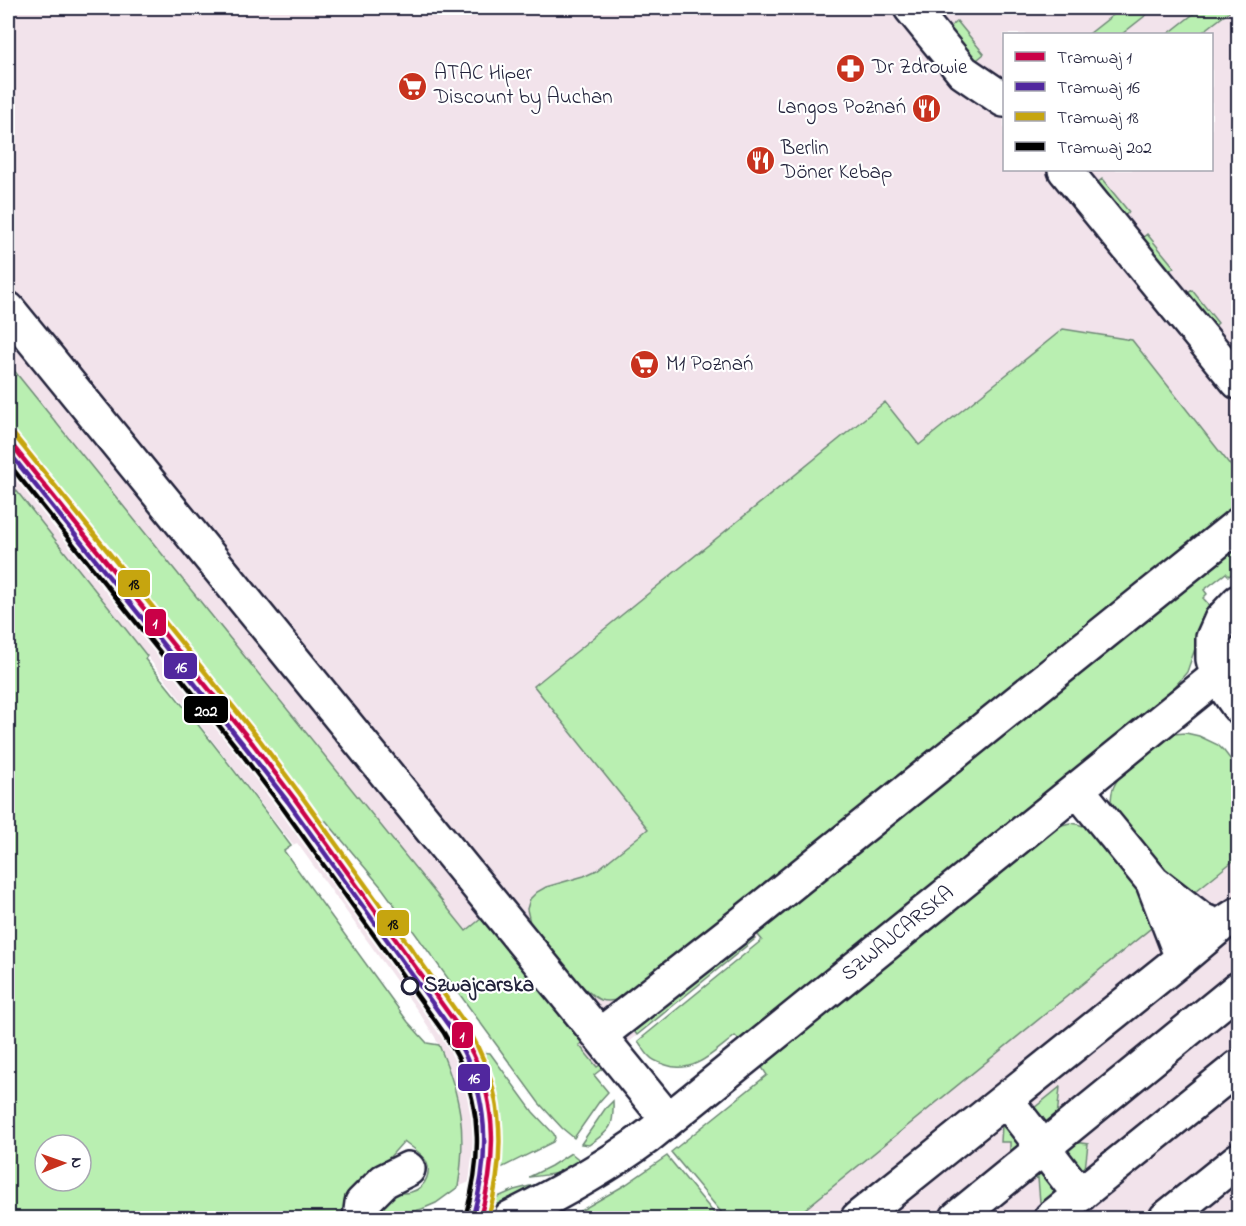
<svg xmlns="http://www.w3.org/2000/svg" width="1246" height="1226" font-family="'Indie Flower',sans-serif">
<rect width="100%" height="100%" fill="#fff"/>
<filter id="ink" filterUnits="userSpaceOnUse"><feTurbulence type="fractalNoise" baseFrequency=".0167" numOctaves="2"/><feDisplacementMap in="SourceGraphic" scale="12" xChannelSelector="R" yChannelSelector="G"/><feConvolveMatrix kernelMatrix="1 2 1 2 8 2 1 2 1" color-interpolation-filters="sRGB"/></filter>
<g filter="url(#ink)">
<!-- built -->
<path fill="#f2e3eb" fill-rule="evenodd" d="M8,8H1238V554L743,950L560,1098L8,412ZM1004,34H1212V170H1004Z
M8,430L261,742L312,808L322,823L319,826L443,996H445L474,1039L489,1078L497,1107L500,1138L499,1169L458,1187L462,1155L463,1139L459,1106L454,1083L435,1037L420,1014L297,843L293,845L147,656L8,480Z
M1238,857V1218H794L1171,911Z"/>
<!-- green -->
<path fill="#b9efb1" stroke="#6e8876" stroke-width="1.5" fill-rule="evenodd" d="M1122,8H1155L1122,34H1089Z
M1201,8H1234L1200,34H1168Z
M957,21L984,54L972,64L945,31Z
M1102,179L1129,212L1124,216L1122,215L1097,185V183Z
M1147,234L1174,267L1169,271H1167L1142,240V238Z
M1192,290L1218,323L1214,327L1187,294Z
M1063,329L1132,340L1238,475V504L629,996C620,999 611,1003 601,1000C582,993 545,941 530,923L527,909L530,899L537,892L546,887L584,876L597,870L648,829L534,686L885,402L919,445Z
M8,363L466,931L482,918L582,1043L579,1045L597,1067L600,1065L603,1068L594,1075L608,1092L599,1102L574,1138L562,1128L539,1103L382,888L326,821L322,823L261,741L8,430Z
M8,480L147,656L145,659C195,720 244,782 291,846L284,851L408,1022L427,1043L439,1045C461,1097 467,1132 458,1187L436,1203L422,1209L390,1218H369L391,1192C398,1193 405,1194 411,1192C426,1188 434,1170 423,1157C418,1151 410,1146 404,1141L356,1195L351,1218H8ZM45,1145H81V1181H45Z
M1238,541V569L1229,576L1226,573L1204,590L1207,594L1203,598L1212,608L1199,637L1187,672L1168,695L741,1042L735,1036C715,1051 693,1075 666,1065C660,1063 653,1061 649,1056C645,1052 642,1046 638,1041L762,940L755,931Z
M1186,733L1199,736L1218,745L1224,751L1238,769V857L1186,899L1111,805C1111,799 1111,792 1114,786C1121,769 1153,748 1168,736L1173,734Z
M1070,823C1081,824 1088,827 1097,833L1161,920L794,1218H726L671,1152L767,1075L761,1066L1051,830L1062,825Z
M751,935L755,939L637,1035L634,1031Z
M480,1052L490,1053L533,1112L554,1134L555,1138L553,1142L499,1169C501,1127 496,1092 480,1052Z
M1060,1087L1057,1117L1045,1125L1033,1109Z
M613,1101C614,1128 611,1129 589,1145L581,1144L605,1109Z
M1005,1120L1031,1145L1010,1157V1142H1001L1002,1124Z
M1067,1141L1088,1144L1085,1169L1079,1173L1057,1148Z
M571,1153L582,1162C563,1173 551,1175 529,1177L551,1166Z
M667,1156L718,1218H568L625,1185Z
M1037,1167L1063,1187L1044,1203L1040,1202L1038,1178L1029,1180Z
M542,1183L491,1207L493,1199L514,1190Z"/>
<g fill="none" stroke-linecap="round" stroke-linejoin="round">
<defs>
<path id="minor" d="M911,8L963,72L1004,100
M1065,170L1238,382
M8,309L668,1120
M1238,602L1221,620L1213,638V659L1217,676L1238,706
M1077,789L1153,882L1202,920L1218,927
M1153,883L1182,958
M600,1035L744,922L1238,525
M1006,1100L1080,1195
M360,1218L362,1203L384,1181L408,1169
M510,1218C558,1194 604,1169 647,1137L1217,676L1238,656
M858,1218L1182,958L1221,925L1238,914
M957,1218L1238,989
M1051,1218L1238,1067
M1166,1218L1238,1160"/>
</defs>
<!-- minor casing -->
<use href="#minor" stroke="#22223b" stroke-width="38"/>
<!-- minor -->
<use href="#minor" stroke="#fff" stroke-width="33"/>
<defs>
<path id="tram-1" d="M8,440L253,744L294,798L457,1025C462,1035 468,1044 473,1054C498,1108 496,1162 480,1218"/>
<path id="tram-2" d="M8,451L247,749L288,802L451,1029C456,1038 462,1048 466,1057C490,1110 488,1162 473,1216"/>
<path id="tram-3" d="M14,435L259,739L300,794L464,1022C469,1031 475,1040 479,1050C505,1104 504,1162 488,1218"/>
<path id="tram-4" d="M8,463L241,753L282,807L444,1033C449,1043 456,1052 460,1062C482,1113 481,1161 466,1214"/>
</defs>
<!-- tram-1 casing -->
<use href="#tram-1" stroke="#fff" stroke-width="9"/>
<!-- tram-2 casing -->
<use href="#tram-2" stroke="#fff" stroke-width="9"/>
<!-- tram-3 casing -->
<use href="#tram-3" stroke="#fff" stroke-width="9"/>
<!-- tram-4 casing -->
<use href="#tram-4" stroke="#fff" stroke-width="9"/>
<!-- tram-1 -->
<use href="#tram-1" stroke="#ca0047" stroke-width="4.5"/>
<!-- tram-2 -->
<use href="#tram-2" stroke="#51279e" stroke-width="4.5"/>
<!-- tram-3 -->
<use href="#tram-3" stroke="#c6a50f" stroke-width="4.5"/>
<!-- tram-4 -->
<use href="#tram-4" stroke="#000" stroke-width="4.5"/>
</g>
</g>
<!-- icons -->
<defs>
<symbol id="pharmacy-disc" viewBox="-11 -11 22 22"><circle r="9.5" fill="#c8321e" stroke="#fff"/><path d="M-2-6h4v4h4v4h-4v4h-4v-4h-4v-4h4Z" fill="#fff"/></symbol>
<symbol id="supermarket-disc" viewBox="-11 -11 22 22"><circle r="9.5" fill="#c8321e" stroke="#fff"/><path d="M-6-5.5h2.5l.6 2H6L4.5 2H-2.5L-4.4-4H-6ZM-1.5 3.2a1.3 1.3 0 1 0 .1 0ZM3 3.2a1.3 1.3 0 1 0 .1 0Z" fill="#fff"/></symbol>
<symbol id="restaurant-disc" viewBox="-11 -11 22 22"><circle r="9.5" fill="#c8321e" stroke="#fff"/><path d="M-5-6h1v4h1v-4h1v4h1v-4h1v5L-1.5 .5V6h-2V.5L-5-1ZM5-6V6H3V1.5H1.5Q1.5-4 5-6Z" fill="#fff"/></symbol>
</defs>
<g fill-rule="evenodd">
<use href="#pharmacy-disc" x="834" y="52" width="33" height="33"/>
<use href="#supermarket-disc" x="396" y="70" width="33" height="33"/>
<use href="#restaurant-disc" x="910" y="92" width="33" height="33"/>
<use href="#restaurant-disc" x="744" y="144" width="33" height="33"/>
<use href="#supermarket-disc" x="628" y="348" width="33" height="33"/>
</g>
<!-- markers -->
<circle fill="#fff" stroke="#22223b" stroke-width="3" cx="410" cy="986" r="8"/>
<g text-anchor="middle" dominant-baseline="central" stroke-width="4.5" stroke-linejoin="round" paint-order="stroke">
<!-- poi labels -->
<g font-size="21" fill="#22223b" stroke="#fff" text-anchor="start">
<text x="872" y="68">Dr Zdrowie</text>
<text x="434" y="74">ATAC Hiper<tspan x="434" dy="24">Discount by Auchan</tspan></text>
<text x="906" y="108" text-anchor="end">Langos Poznań</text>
<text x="781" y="149">Berlin<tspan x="781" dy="24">Döner Kebap</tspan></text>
<text x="666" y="365">M1 Poznań</text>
</g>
<!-- street labels -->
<g font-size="21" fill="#22223b" stroke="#fff">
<text transform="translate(898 934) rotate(-39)">SZWAJCARSKA</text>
</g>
<!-- stop labels -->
<g font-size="21" font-weight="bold" fill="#22223b" stroke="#fff" text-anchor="start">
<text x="424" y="986">Szwajcarska</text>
</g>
</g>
<g stroke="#fff" stroke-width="2">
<rect x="117" y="569" width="34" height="29" rx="6" fill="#c6a50f"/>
<rect x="144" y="608" width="23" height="29" rx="6" fill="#ca0047"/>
<rect x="163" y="652" width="35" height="28" rx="6" fill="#51279e"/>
<rect x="183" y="695" width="46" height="29" rx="6" fill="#000"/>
<rect x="376" y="909" width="34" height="28" rx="6" fill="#c6a50f"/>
<rect x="451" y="1021" width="23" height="28" rx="6" fill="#ca0047"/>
<rect x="457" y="1063" width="34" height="29" rx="6" fill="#51279e"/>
</g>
<g font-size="16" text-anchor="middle" font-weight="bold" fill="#fff">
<text x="155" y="628">1</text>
<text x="181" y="672">16</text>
<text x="206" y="716">202</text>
<text x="462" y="1041">1</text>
<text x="474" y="1083">16</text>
</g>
<g font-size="16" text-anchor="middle" font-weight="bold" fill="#111">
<text x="134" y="589">18</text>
<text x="393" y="929">18</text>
</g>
<!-- margin -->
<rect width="1246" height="1226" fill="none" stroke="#fff" stroke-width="30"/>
<rect x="15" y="15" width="1216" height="1196" fill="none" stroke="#22223b" stroke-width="2" filter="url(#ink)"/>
<!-- legend -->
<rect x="1003" y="33" width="210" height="138" fill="#ffffff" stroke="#a7a7b1" stroke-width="1.5"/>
<rect x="1015" y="52" width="30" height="9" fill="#ca0047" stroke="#a7a7b1" stroke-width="1.5"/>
<text x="1057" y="63" font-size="18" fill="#22223b">Tramwaj 1</text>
<rect x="1015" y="82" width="30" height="9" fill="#51279e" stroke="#a7a7b1" stroke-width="1.5"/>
<text x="1057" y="93" font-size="18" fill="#22223b">Tramwaj 16</text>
<rect x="1015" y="112" width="30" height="9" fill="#c6a50f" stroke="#a7a7b1" stroke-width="1.5"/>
<text x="1057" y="123" font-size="18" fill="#22223b">Tramwaj 18</text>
<rect x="1015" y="142" width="30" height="9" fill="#000000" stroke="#a7a7b1" stroke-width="1.5"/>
<text x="1057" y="153" font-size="18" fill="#22223b">Tramwaj 202</text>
<!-- north arrow -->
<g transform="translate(63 1163) rotate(89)"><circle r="28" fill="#ffffff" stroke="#a7a7b1" stroke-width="1.5"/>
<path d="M0-4.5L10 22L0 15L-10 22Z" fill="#c8321e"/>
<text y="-9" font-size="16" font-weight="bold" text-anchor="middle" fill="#22223b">N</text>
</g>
</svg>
